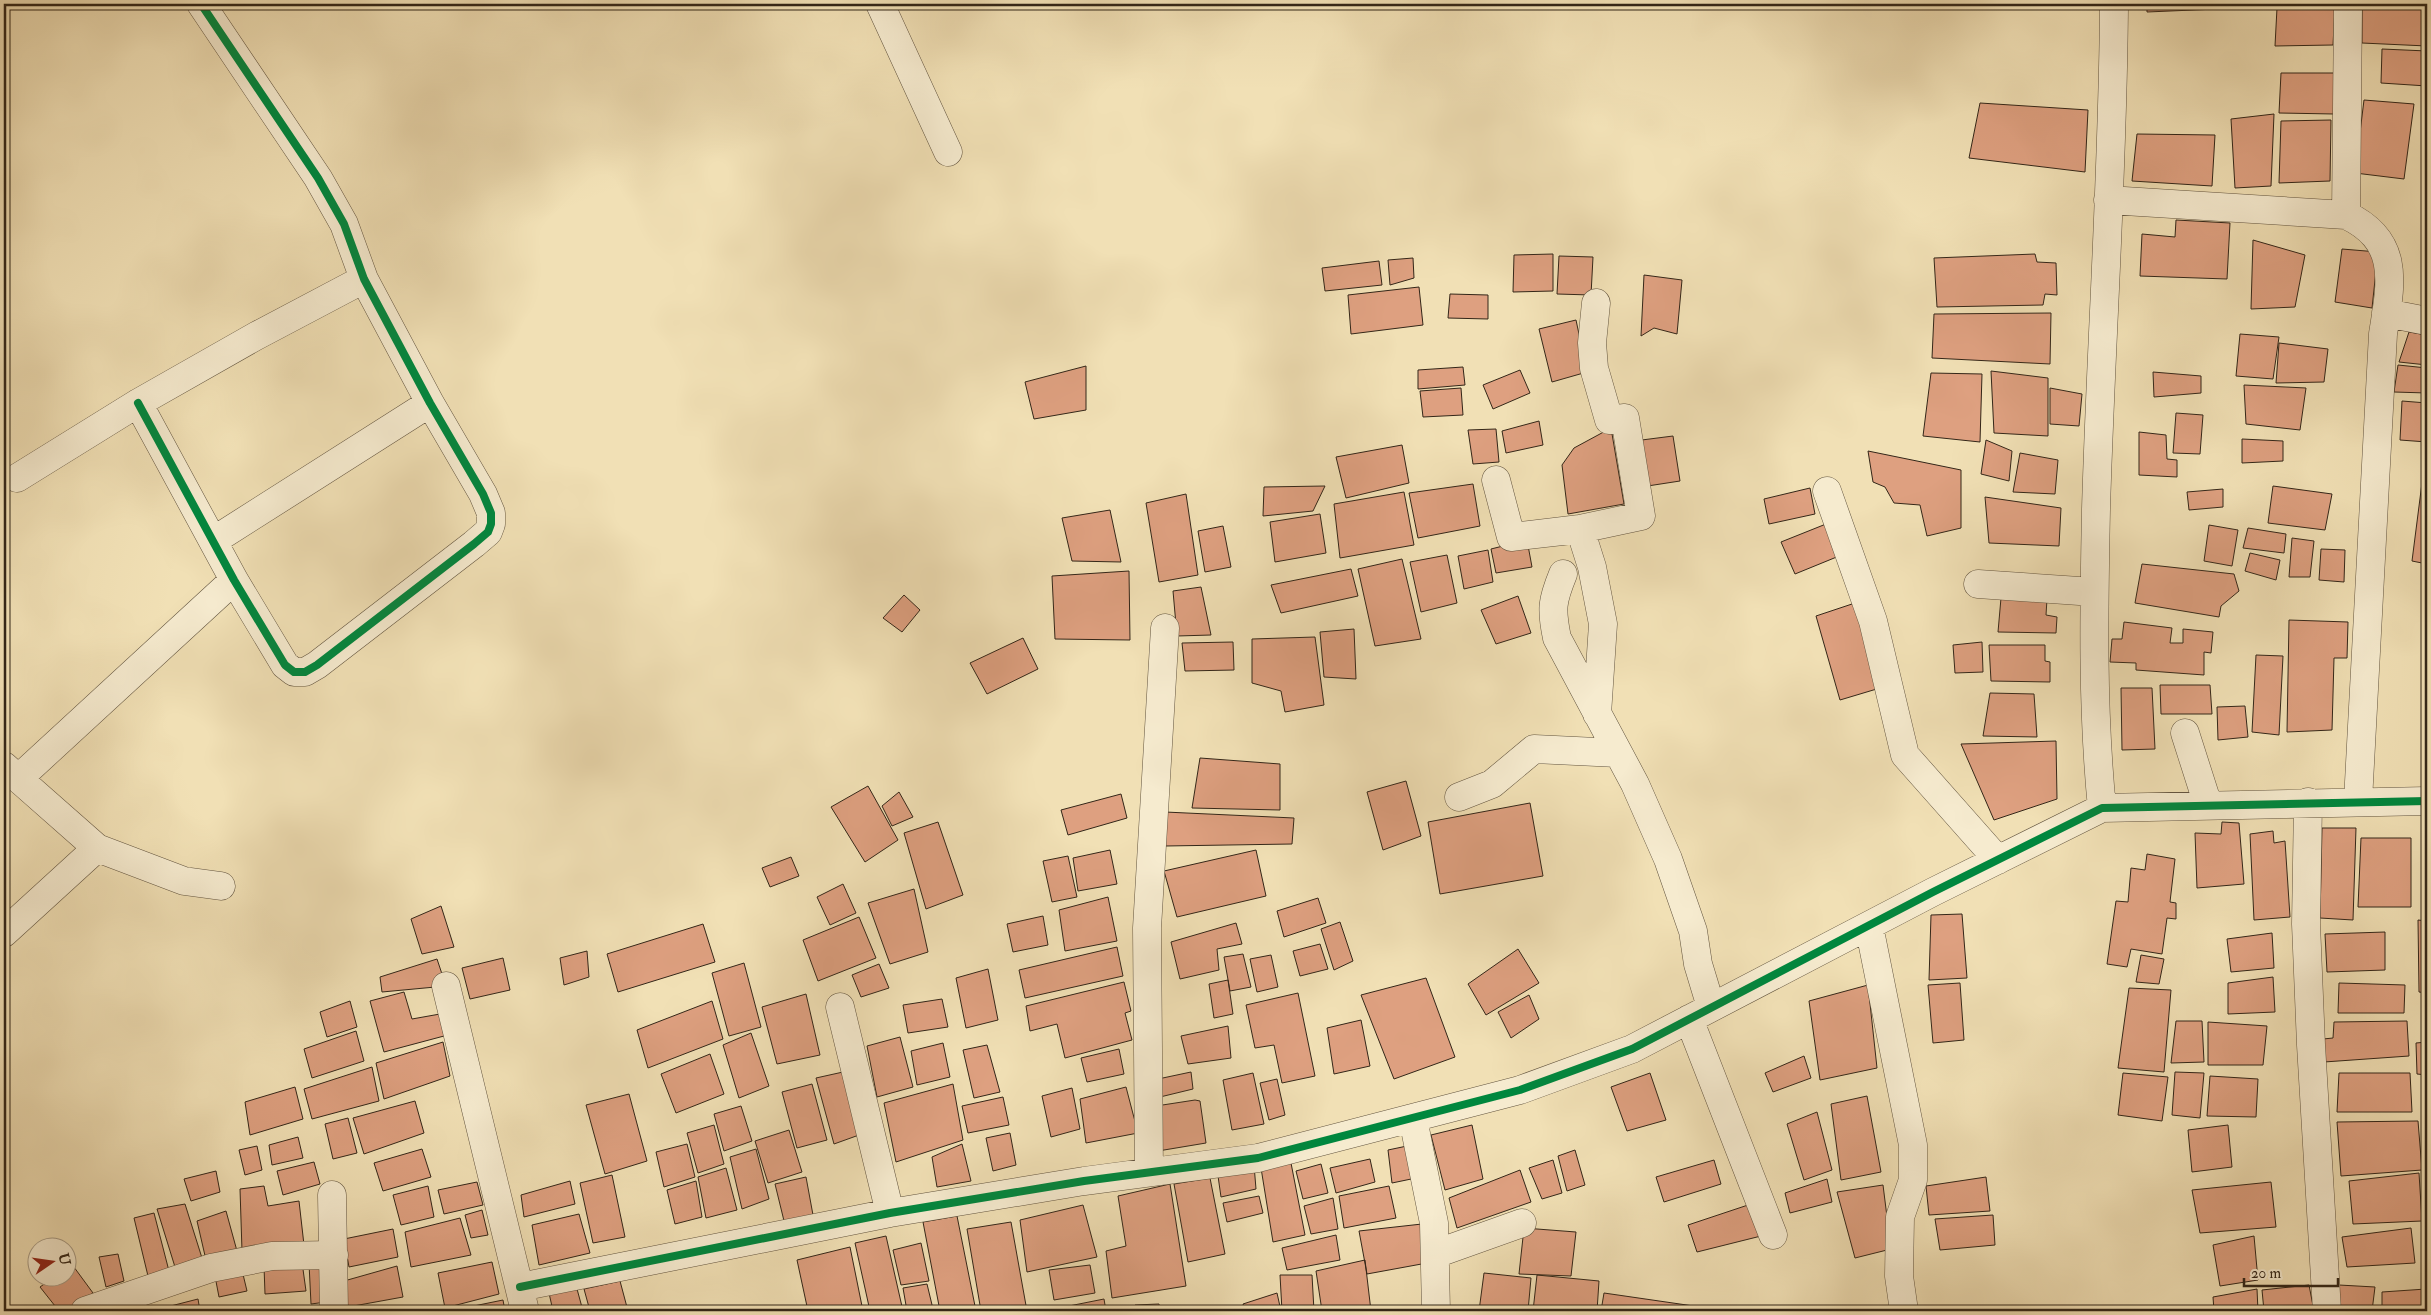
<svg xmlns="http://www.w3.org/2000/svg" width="2431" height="1315" font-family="'IM FELL Double Pica',serif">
<rect width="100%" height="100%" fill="#f1e0b5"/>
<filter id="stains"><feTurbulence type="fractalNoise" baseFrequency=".004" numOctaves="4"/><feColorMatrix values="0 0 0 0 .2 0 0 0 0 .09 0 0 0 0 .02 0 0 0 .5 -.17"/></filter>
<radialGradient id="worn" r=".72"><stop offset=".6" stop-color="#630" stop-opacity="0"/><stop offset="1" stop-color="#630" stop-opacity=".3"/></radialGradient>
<!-- building -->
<path fill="#dea080" stroke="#332618" d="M2147,4H2239L2240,8L2147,12Z
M2362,4H2427V46L2362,43Z
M2335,7L2333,45L2275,46L2277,8Z
M2382,49L2427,51V86L2381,83Z
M2281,73H2334V114L2279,113Z
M2364,100L2414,104L2404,179L2355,173Z
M1980,103L2088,110L2085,172L1969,158Z
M2274,114L2271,186L2235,188L2231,119Z
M2331,120L2330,181L2279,183L2281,121Z
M2137,134L2215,135L2212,186L2132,181Z
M2176,220L2230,223L2227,279L2140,276L2142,234L2175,237Z
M2253,240L2305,255L2295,307L2251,309Z
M2342,249L2378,252L2372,308L2335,302Z
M1553,254V291L1513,292L1514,255Z
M2035,254L2037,262L2056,263L2057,295L2045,294L2043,305L1937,307L1934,258Z
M1559,256L1593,257L1591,295L1557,294Z
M1413,258L1414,278L1390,285L1388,260Z
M1379,261L1382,285L1325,291L1322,268Z
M1644,275L1682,280L1677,334L1654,328L1641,336Z
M1419,287L1423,325L1351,334L1348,295Z
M1450,294L1488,295V319L1448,318Z
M2051,313L2050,364L1932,358L1934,314Z
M1576,320L1587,372L1552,382L1539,329Z
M2409,332L2427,335V365L2399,362Z
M2240,334L2279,337L2273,379L2236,376Z
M2279,343L2328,349L2324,382L2276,383Z
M2398,365L2427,368V393L2394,392Z
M1086,366V410L1034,419L1025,382Z
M1463,367L1465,385L1418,389V370Z
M1520,370L1530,393L1493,409L1483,385Z
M1991,371L2048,378V436L1994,433Z
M2153,372L2201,376V393L2154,397Z
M1931,373L1982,374L1980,442L1923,436Z
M2244,385L2306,388L2300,430L2246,424Z
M1461,388L1463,415L1423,417L1420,391Z
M2050,388L2082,394L2079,426L2050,424Z
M2402,401L2427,403V442L2400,440Z
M2176,413L2203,415L2200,454L2173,453Z
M1539,421L1543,445L1506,453L1502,431Z
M1611,428L1624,504L1568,514L1562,465L1574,448Z
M1496,429L1499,462L1473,464L1468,430Z
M2139,432L2166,435L2167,459L2177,460V477L2139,475Z
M1673,436L1680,481L1641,487L1634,441Z
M2242,439L2283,441V461L2242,463Z
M1986,440L2012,451L2009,481L1981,474Z
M1402,445L1409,483L1346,498L1336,457Z
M1868,451L1961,470V528L1927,536L1920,505L1894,503L1885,487L1873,482Z
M2020,453L2058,460L2055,494L2013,492Z
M2423,475H2427V564L2412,561Z
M1473,484L1480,526L1418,538L1409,493Z
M1325,486L1313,511L1263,516L1264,487Z
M2273,486L2332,494L2325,530L2268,523Z
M1810,488L1815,514L1769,524L1764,499Z
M2223,489V507L2189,510L2187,492Z
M1404,492L1414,545L1340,558L1334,504Z
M1186,494L1198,575L1159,582L1146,503Z
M1985,497L2061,508L2059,546L1989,543Z
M1110,510L1121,562L1072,561L1062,518Z
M1320,514L1326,553L1275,562L1270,522Z
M1831,522L1844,554L1795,574L1781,542Z
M2209,525L2238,530L2232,566L2204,561Z
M1223,526L1231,567L1205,572L1198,531Z
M2248,528L2286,534L2284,553L2243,548Z
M2292,538L2314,541L2310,577H2289Z
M1527,540L1532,567L1496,573L1491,549Z
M2321,549L2345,550L2344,582L2319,580Z
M1488,550L1493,582L1464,589L1458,556Z
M2250,553L2280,560L2276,580L2245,571Z
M1447,555L1457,603L1421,612L1410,562Z
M1402,559L1421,639L1375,646L1358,569Z
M2142,564L2234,574L2239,591L2221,606L2219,617L2135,603Z
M1351,569L1358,596L1281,613L1271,585Z
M1129,571L1130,640L1055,639L1052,576Z
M1201,587L1211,635L1177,636L1173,591Z
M904,595L920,610L902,632L883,618Z
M1518,596L1531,633L1496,644L1481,610Z
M2001,598L2047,599L2046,615L2057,617L2056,633L1998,632Z
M1855,603L1880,688L1840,700L1816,616Z
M2289,620L2348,622L2347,658H2334L2332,730L2287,732Z
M2124,622L2172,628L2170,643H2183V629L2213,632L2211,653L2204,652V675L2136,670V663L2110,662L2112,639H2122Z
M1354,629L1356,679L1324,677L1320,632Z
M1315,637L1324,705L1285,712L1281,691L1252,683V639Z
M1023,638L1038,669L987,694L970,663Z
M1233,642L1234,670L1185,671L1182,643Z
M1982,642L1983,672L1955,673L1953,645Z
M1989,645H2045V661L2050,662V682L1991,681Z
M2256,655L2283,656L2279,735L2252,732Z
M2160,685H2210L2212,714H2161Z
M2121,688H2152L2155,749L2122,750Z
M1990,693L2034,694L2037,737L1983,736Z
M2426,705H2427V731H2425Z
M2245,706L2248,737L2218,740L2217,707Z
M2056,741L2057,799L1994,820L1961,744Z
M1200,758L1280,764V810L1192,808Z
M1406,781L1421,836L1383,850L1367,792Z
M868,786L898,840L865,862L831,807Z
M899,792L913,817L892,826L882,806Z
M1121,794L1127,818L1068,835L1061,810Z
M1530,803L1543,876L1440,894L1428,822Z
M1165,812L1294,818L1292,844L1165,846Z
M2423,821H2427V914H2426Z
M938,822L963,895L926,909L904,833Z
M2222,822L2239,823L2244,884L2197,888L2195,833L2221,834Z
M2322,828H2356L2353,920L2320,918Z
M2273,831L2274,843L2285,841L2290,917L2254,920L2250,834Z
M2361,838H2411V907H2358Z
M1110,850L1117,884L1078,891L1073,858Z
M1256,850L1266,896L1177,917L1164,871Z
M2147,854L2175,859L2170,902L2176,903V919L2167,918L2162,954L2131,949L2127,967L2107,964L2116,901L2128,902L2131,868L2145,870Z
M1068,856L1077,897L1052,902L1043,861Z
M791,857L799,876L770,887L762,868Z
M843,884L856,913L830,925L817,897Z
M914,889L928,952L890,964L868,903Z
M1108,897L1117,941L1065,951L1059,910Z
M1318,898L1326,923L1284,937L1277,911Z
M441,906L454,947L422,954L411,919Z
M1962,914L1967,978L1929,980L1931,915Z
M1043,916L1048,945L1013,952L1007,924Z
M859,917L876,958L818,981L803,940Z
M2418,920L2427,921V993L2419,992Z
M1340,922L1353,961L1334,970L1321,929Z
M1236,923L1242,944L1217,949L1219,970L1180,979L1171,942Z
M703,924L715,962L618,992L607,954Z
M2385,932V970L2327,972L2325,934Z
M2272,933L2274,968L2231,972L2227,939Z
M1320,944L1328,969L1300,976L1293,951Z
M1117,947L1123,976L1025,998L1019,970Z
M1518,949L1539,983L1486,1015L1468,984Z
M587,951L589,977L564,985L560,958Z
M1243,954L1251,987L1230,991L1224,957Z
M1271,955L1278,987L1257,992L1250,959Z
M2141,955L2164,959L2159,984L2136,982Z
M503,958L510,990L470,999L462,968Z
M437,959L446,986L382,992L380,977Z
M744,963L761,1027L729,1036L712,973Z
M879,964L889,988L861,997L852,975Z
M988,969L998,1020L966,1028L956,978Z
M2273,977L2275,1012L2228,1014V983Z
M1426,978L1455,1057L1394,1079L1361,995Z
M1228,980L1233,1014L1214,1018L1209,984Z
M1124,982L1131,1011L1125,1013L1132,1040L1065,1058L1057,1024L1030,1031L1026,1006Z
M1960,983L1964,1040L1933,1043L1928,985Z
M2339,983L2405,985L2404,1013H2338Z
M1868,985L1877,1068L1820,1080L1809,1001Z
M2129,988L2171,990L2164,1072L2118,1068Z
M404,992L412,1019L440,1014L444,1036L384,1052L370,1001Z
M1298,993L1315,1076L1282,1083L1274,1045L1255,1048L1246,1005Z
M806,994L820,1055L777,1064L762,1007Z
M1529,995L1539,1019L1511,1038L1498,1012Z
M942,999L948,1027L908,1033L903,1005Z
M350,1001L357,1027L327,1037L320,1012Z
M712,1001L723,1039L648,1068L637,1030Z
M2425,1005H2427V1035H2426Z
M1361,1020L1370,1066L1334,1074L1327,1028Z
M2176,1021H2202L2204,1062L2171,1063Z
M2407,1021L2409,1056L2324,1062L2323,1039L2333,1038L2334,1022Z
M2208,1022L2267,1026L2263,1065H2208Z
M1228,1026L1231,1058L1188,1064L1181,1036Z
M356,1031L364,1061L312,1078L304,1049Z
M751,1033L769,1086L739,1098L723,1045Z
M900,1037L913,1087L877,1097L867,1046Z
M443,1042L450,1076L384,1099L376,1063Z
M2427,1042V1075L2417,1074L2416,1043Z
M943,1043L950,1077L917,1085L911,1051Z
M987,1045L1000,1092L974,1098L963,1050Z
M1119,1049L1124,1074L1087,1082L1081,1058Z
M710,1054L724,1094L676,1113L661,1074Z
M1804,1056L1811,1078L1773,1092L1765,1073Z
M372,1067L379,1101L312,1119L304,1089Z
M843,1072L859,1135L834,1144L816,1078Z
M1191,1072L1193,1089L1160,1097L1158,1079Z
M2175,1072L2204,1073L2200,1118L2172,1115Z
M1253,1073L1264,1124L1232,1130L1223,1080Z
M1650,1073L1666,1120L1627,1131L1611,1087Z
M2123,1073L2168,1077L2162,1121L2118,1115Z
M2339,1073H2410L2412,1112H2337Z
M2210,1076L2258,1079L2256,1117L2207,1116Z
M1277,1079L1285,1115L1269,1120L1260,1083Z
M812,1084L827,1140L797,1148L782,1092Z
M953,1084L963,1140L896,1162L884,1103Z
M295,1087L303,1119L250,1135L245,1102Z
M1126,1087L1138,1133L1086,1143L1080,1099Z
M1072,1088L1080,1129L1051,1137L1042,1096Z
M629,1094L647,1161L605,1174L586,1105Z
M1867,1096L1881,1172L1841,1180L1831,1104Z
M1003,1097L1009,1125L968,1133L962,1106Z
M1195,1100L1200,1101L1206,1143L1158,1151L1156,1106Z
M415,1101L424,1133L364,1154L353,1118Z
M741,1106L752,1141L724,1151L714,1114Z
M1817,1112L1832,1170L1804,1180L1787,1124Z
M348,1118L357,1153L333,1159L325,1124Z
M2418,1121L2422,1170L2341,1176L2337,1122Z
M714,1125L724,1164L698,1173L687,1133Z
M1472,1125L1483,1179L1445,1190L1431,1135Z
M2228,1125L2232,1167L2192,1172L2188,1130Z
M789,1130L802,1172L768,1183L755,1141Z
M1010,1133L1016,1165L993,1171L986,1138Z
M298,1137L303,1158L272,1165L269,1145Z
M687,1144L695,1177L664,1187L656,1152Z
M962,1144L971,1181L937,1187L932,1157Z
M257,1146L262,1170L245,1175L239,1150Z
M1407,1146L1416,1178L1392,1183L1388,1150Z
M422,1149L431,1177L383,1191L374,1163Z
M756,1149L769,1199L742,1209L730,1157Z
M1575,1150L1585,1185L1567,1191L1558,1156Z
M1370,1159L1375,1182L1336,1193L1330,1168Z
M1553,1160L1562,1193L1542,1199L1529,1168Z
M1714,1160L1721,1184L1664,1202L1656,1177Z
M314,1162L320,1184L283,1195L277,1171Z
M1291,1163L1305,1235L1273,1242L1261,1168Z
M1321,1164L1328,1193L1303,1199L1296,1171Z
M1254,1165L1256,1189L1221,1197L1217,1169Z
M726,1168L737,1210L706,1218L698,1177Z
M1520,1170L1531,1202L1457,1228L1449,1198Z
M216,1171L220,1192L191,1201L184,1179Z
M2419,1173L2422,1221L2353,1224L2349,1181Z
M612,1175L625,1237L593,1243L580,1183Z
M806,1177L813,1215L785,1225L775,1184Z
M1986,1177L1990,1211L1929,1215L1926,1186Z
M1210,1178L1225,1254L1188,1262L1174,1184Z
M1827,1179L1832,1202L1790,1213L1785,1193Z
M570,1181L575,1204L524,1217L521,1195Z
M696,1181L702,1217L675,1224L667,1190Z
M477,1182L483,1205L444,1214L438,1190Z
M2271,1182L2276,1227L2200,1233L2192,1190Z
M1170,1184L1186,1286L1112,1298L1106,1251L1126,1246L1118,1196Z
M1883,1185L1891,1249L1855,1258L1837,1192Z
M264,1186L268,1206L299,1201L304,1245L242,1251L240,1189Z
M428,1186L434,1217L401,1225L393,1195Z
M1389,1186L1396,1218L1344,1228L1339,1196Z
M1259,1196L1263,1213L1227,1222L1223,1203Z
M1333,1198L1338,1229L1311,1234L1304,1206Z
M1754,1203L1765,1235L1697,1252L1688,1225Z
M185,1204L202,1258L175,1267L157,1209Z
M1083,1205L1097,1257L1027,1272L1020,1220Z
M482,1210L488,1235L471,1238L465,1215Z
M226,1211L237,1251L206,1260L197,1221Z
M154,1213L169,1271L148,1276L134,1218Z
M579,1214L590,1253L539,1265L532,1225Z
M1993,1215L1995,1245L1940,1250L1935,1219Z
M957,1216L976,1311H940L923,1222Z
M460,1218L471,1255L411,1267L405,1232Z
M1011,1222L1027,1311H981L967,1229Z
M1422,1224L1427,1263L1367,1274L1359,1231Z
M1524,1228L1576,1232L1571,1276L1519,1274Z
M2411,1228L2415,1263L2347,1267L2342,1237Z
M393,1229L398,1257L349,1267L344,1239Z
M1336,1235L1340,1260L1287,1270L1282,1248Z
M886,1236L903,1311H870L855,1243Z
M2254,1236L2258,1280L2220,1286L2213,1245Z
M921,1243L929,1281L901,1285L893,1250Z
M850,1247L863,1311H808L797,1260Z
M118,1254L124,1281L106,1287L99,1257Z
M1365,1260L1371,1311H1322L1316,1271Z
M302,1262L306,1291L265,1294L264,1266Z
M492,1262L499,1294L445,1308L438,1273Z
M71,1263L93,1293L68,1311H59L40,1287L53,1278H68V1266Z
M309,1263H325L326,1302L311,1304Z
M1090,1265L1095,1293L1054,1300L1049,1270Z
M241,1266L247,1291L219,1297L214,1271Z
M397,1266L403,1297L348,1307L344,1281Z
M1484,1273L1531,1278L1528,1311H1479Z
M1280,1275H1312L1314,1311H1282Z
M1537,1275L1599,1281L1597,1311H1533Z
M620,1281L628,1311H590L584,1289Z
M927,1284L933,1309L907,1311L903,1288Z
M2309,1285L2314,1311H2264L2262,1290Z
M2339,1285L2375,1287L2372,1311H2338Z
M577,1289L583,1311H553L549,1293Z
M2257,1289L2258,1311H2214L2213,1297Z
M2426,1289V1311H2382V1292Z
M1277,1293L1281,1311H1245L1243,1304Z
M1604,1293L1728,1311H1601Z
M198,1299L200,1311H160L159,1309Z
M1104,1299L1106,1311H1059V1308Z
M503,1300L505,1311H465L464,1308Z
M1159,1304L1160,1311H1135V1305Z
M142,1305L143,1311H116Z"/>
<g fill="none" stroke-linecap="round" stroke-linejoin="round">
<defs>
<path id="minor" d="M880,4L948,152
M2108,200L2346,215C2401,241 2391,283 2383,334L2358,801
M2346,215L2348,4
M1596,303L1592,343L1594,368L1609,420L1625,418L1641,516L1580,529L1592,567L1603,624L1597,714
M2386,313L2427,321
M138,403L234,580L285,665L294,672H305L317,665L474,544L488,532L491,524V513L483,494L430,403L364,279L344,224L318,178L201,4
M17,478L138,403L256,336L364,279
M1496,480L1511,537L1580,529
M1827,491L1873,621L1905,755L1998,860
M213,541L430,403
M1563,574C1552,601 1551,609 1557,638L1635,784L1668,859L1693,931L1698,964L1711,1007
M1978,584L2094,592
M2185,733L2208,805
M4,766L97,848L184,881L221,886
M19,778L234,580
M1459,797L1492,784L1534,749L1618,753
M2308,802L2306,924L2311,1045L2327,1311
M2102,808C2092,708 2094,609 2096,509C2101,340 2113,172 2114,4
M1869,926L1913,1145V1180L1900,1217L1899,1276L1904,1311
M4,933L97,848
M446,986L525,1311
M840,1007L890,1213
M1689,1019L1773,1235
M1413,1119L1434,1223L1436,1311
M1149,1172L1147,928L1165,628
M332,1195L334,1311
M1435,1254L1522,1223
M520,1287L890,1213L1084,1181L1258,1158L1520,1090L1632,1049L1933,892L2102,808L2427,801
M85,1311L211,1268L272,1256L334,1255"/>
</defs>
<!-- minor casing -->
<use href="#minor" stroke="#62543f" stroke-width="29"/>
<!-- minor -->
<use href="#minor" stroke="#f6ebcf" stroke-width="28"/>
<defs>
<path id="cycleway" d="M138,403L234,580L285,665L294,672H305L317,665L474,544L488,532L491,524V513L483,494L430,403L364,279L344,224L318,178L201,4
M520,1287L890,1213L1084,1181L1258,1158L1520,1090L1632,1049L1933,892L2102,808L2427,801"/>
</defs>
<!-- cycleway casing -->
<use href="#cycleway" stroke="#f6ebcf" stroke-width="11"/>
<!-- cycleway -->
<use href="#cycleway" stroke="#00873e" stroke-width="8"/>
</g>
<!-- margin -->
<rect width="2431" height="1315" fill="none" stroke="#f1e0b5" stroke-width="20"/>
<rect x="5" y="5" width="2421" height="1305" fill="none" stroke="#332618" stroke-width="2.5"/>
<rect x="10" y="10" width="2411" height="1295" fill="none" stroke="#332618"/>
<!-- north arrow -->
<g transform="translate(52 1262) rotate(77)"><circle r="24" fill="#f6ebcf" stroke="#a89c86"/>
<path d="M0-4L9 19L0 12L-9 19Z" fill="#8f2418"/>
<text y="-8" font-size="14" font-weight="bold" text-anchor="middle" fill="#332618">U</text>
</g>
<!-- scale -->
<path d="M2244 1278v8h94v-8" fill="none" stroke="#332618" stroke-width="2.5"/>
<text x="2251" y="1278" font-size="15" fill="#332618" stroke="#f6ebcf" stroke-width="4" paint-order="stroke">20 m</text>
<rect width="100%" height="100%" filter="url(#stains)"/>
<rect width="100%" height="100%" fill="url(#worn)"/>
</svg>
